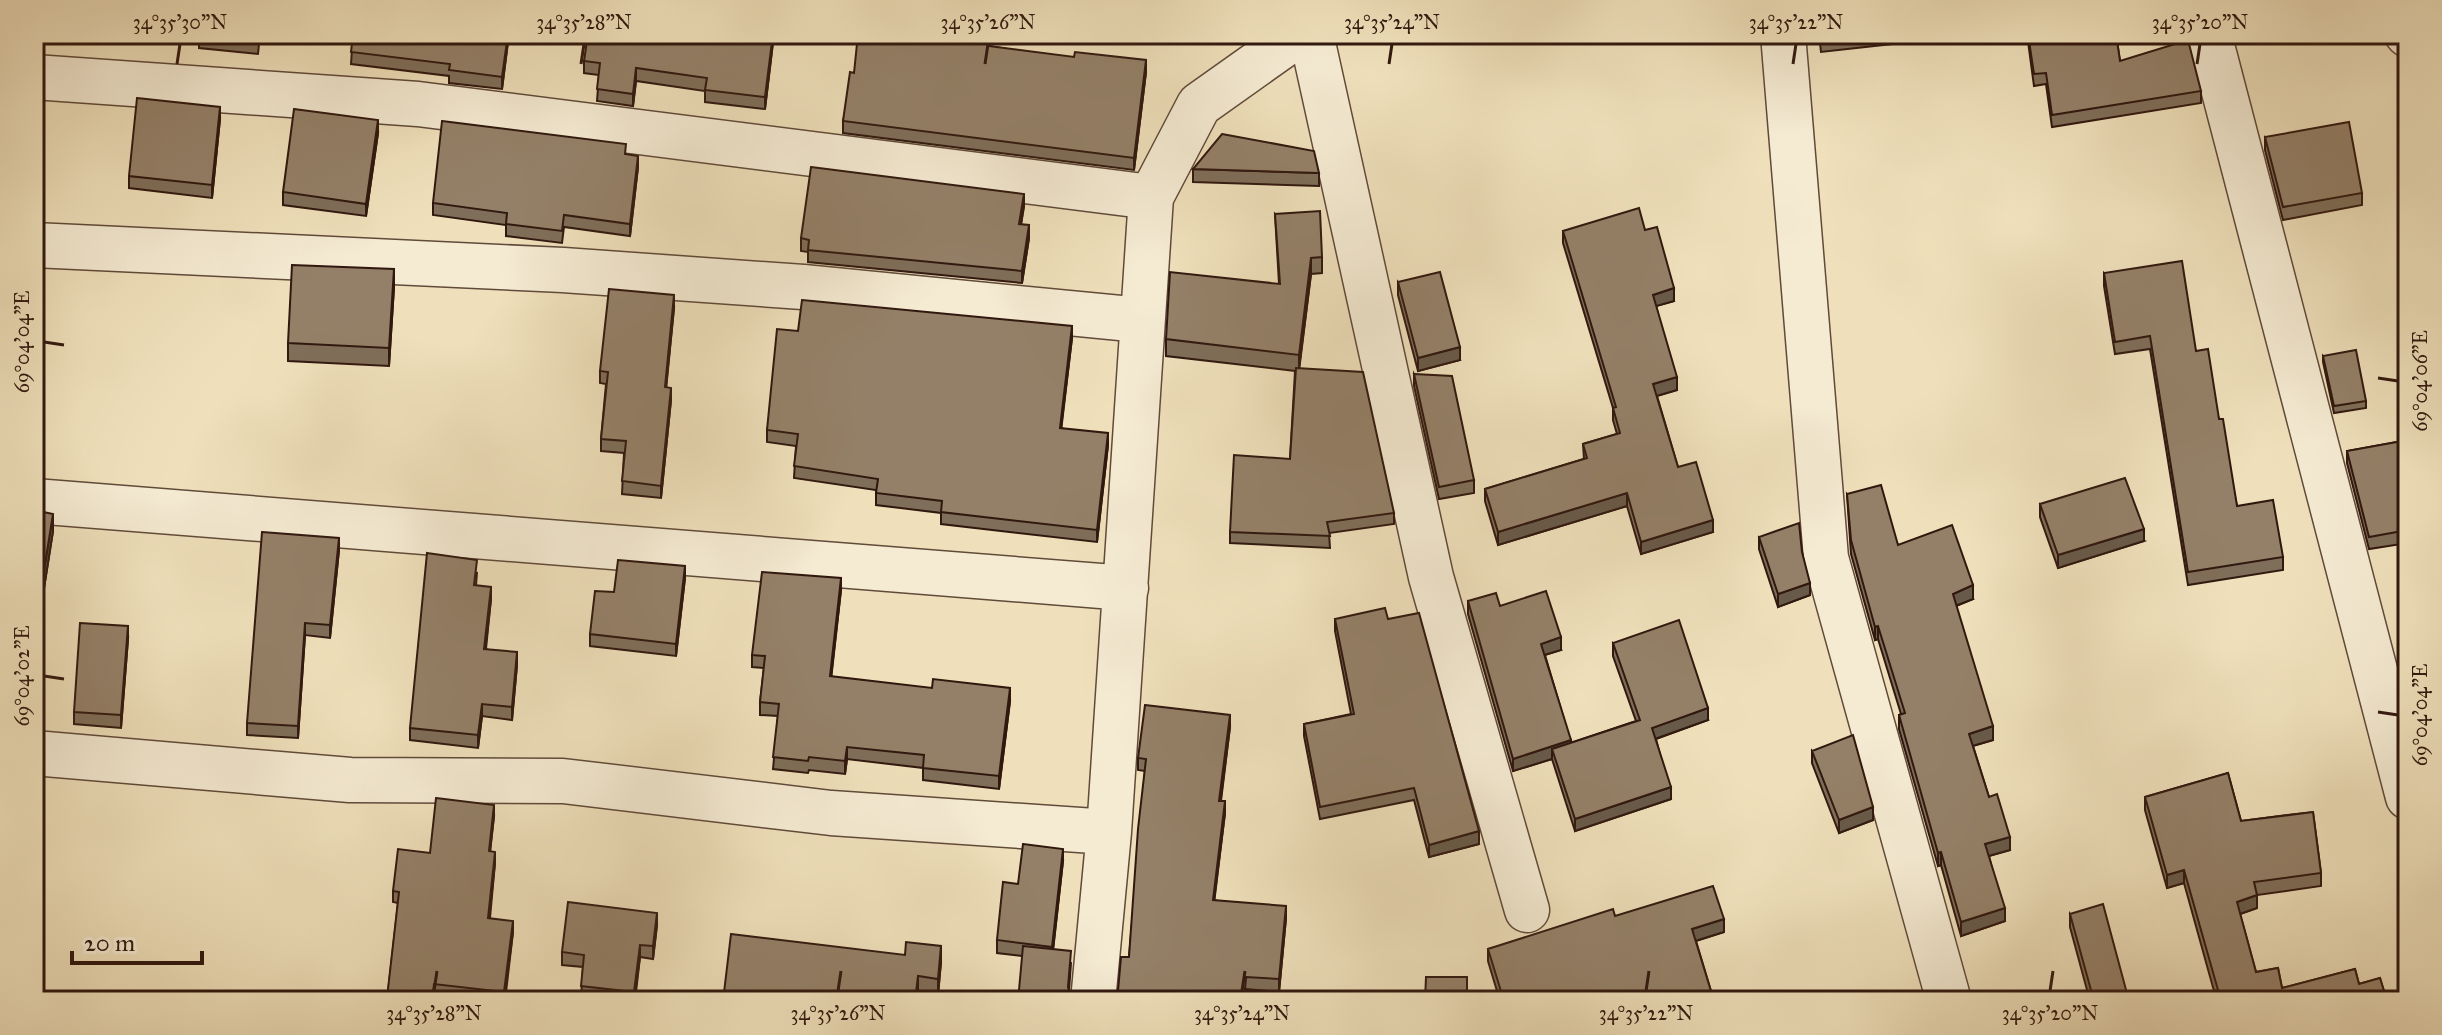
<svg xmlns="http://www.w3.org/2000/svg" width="2442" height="1035" font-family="'IM FELL Great Primer',serif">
<rect width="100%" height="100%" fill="#efe0bb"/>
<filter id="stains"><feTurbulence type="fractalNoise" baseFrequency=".0025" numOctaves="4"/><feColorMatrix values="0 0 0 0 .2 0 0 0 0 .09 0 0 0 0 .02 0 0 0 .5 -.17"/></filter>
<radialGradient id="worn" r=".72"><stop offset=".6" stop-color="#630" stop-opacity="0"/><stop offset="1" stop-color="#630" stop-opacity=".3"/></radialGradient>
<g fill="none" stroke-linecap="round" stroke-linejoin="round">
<defs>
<path id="minor" d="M1311,34L1431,577L1527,910
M1783,34L1826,558L1949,1001
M2209,34L2408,797
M2407,34L2408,35
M34,77L418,104L1151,197
M34,245L563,270L803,287L1141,320
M34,501L1126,588
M34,753L350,780L563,781L831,813L1109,832L1093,1001
M1109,832L1151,197L1199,105L1299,34"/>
</defs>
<!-- minor casing -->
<use href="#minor" stroke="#604a3a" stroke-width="47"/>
<!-- minor -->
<use href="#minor" stroke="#f5ebd3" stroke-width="44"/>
</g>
<!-- wall -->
<path fill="#7f6e59" stroke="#31180f" stroke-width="2" d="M34,34H41L39,52L34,53Z
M199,34H260L258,54L199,48Z
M353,34H509L502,89L449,83V76L351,64Z
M774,34L765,109L705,102V91L636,81L633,106L597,101L599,75L584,73V61Z
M1555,34H1617L1556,37Z
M1662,34H1710V41L1662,43Z
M1819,34H1892V44L1821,52Z
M2027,34H2116L2120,61L2201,91V103L2052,127L2046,84L2034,86Z
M2236,34H2268L2237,39Z
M990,46L1146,72L1134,170L843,133V121L854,73Z
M220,119L212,198L129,188V176Z
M378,133L366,216L283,205V192Z
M2265,137L2362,193V205L2283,220L2265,150Z
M626,154L638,167L630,236L564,227L562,243L506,236V225L433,215V203Z
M1193,169L1319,173V186L1193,182Z
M1024,206L1021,224L1029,238L1022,283L808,262V252L801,251V238Z
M1275,214L1322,257V273L1311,274L1299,368L1394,513V524L1329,533L1330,548L1230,543V532L1290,459L1295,371L1166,356V339L1279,284Z
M1645,230L1674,301L1656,306L1677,390L1657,396L1678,467L1713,532L1641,554L1627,506L1498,545L1485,501V489L1584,459L1583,444L1617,434L1613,420V408L1563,243V231Z
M2104,273L2196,351L2219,419L2237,506L2283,557V570L2188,585L2150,349L2115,354L2104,286Z
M1398,282L1460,360L1418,371L1398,295Z
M394,287L389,366L288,361V343Z
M674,308L666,387L671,400L661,498L622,494L624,453L601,451V439L606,384L600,383V371Z
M798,331L1072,338L1061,428L1108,445L1097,542L941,524V513L876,505V490L794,478L796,446L767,442V430Z
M2323,356L2366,401V408L2334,413L2323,362Z
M1414,374L1474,480V493L1439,499L1414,386Z
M2408,440V543L2369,549L2347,463V451Z
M1847,494L1898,545L1973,599L1956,606L1993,740L1973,746L1989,797L2010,850L1989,856L2005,921L1961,936L1941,865L1938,866L1899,729V715L1901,714L1878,639L1875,640L1851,554Z
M2040,504L2144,541L2058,568L2040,517Z
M34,510L53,531L39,620L34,619Z
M1759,537L1802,552L1810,595L1778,607L1759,549Z
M339,550L330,638L305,635L298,738L247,735V723Z
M477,572L476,586L491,599L486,649L517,665L512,720L482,716L478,748L410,740V728Z
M685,578L676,656L590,646V634L614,592Z
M841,590L831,677L1010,701L999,789L923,780V768L847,759L845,774L809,770L808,773L773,769L778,716L760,715V702L764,668L752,667V655Z
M1468,601L1500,606L1561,650L1545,655L1571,743L1636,721L1613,656V643L1708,720L1656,739L1671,799L1575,831L1552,759L1513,771L1468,614Z
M1335,619H1388L1479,844L1429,857L1414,800L1320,819L1304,736V724L1351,714L1335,631Z
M128,639L121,728L74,724V712Z
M1230,727L1221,801L1225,813L1214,900L1286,918L1279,992L1246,989L1245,1001H1114L1129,957L1145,771L1138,770V758Z
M1812,751L1873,820L1839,833L1812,763Z
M2228,773L2241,821L2313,812L2321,873V886L2257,895V908L2240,914L2256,972L2278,968L2282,988L2355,969L2359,984L2380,978L2387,1001H2175L2214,991L2184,883L2167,888L2145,810V797Z
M494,816L490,851L495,863L490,918L513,932L505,1001H481L434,996L433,1001H387L398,903L393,902V891L430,853Z
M1063,861L1053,949L1071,963L1069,991L1071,1000L1022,956L997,953V940L1018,884Z
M2070,914L2129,1001H2090L2070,927Z
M1615,916L1724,932L1696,941L1714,1001H1500L1488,961V949Z
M657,925L653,959L640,957L635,1001H604L581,998L583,967L562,965V952Z
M941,962L938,995L918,992L723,1001Z"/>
<!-- shaded-wall -->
<path fill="#685a49" stroke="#31180f" stroke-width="2" d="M508,34H509L502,89V77Z
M773,34H774L765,109V97Z
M1146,60V72L1134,170V158Z
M636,68V81L633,106V94Z
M220,107V119L212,198V185Z
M378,120V133L366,216V204Z
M638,156V167L630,236V224Z
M1024,194V206L1019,237V224Z
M1029,225V238L1022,283V271Z
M1311,258V274L1299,371V355Z
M394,269V287L389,366V348Z
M1674,288V301L1653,307V295Z
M674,295V308L665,400V387Z
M1072,326V338L1060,440V428Z
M1460,347V360L1418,371V358Z
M1677,377V390L1653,397V384Z
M671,388V400L661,498V486Z
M1108,433V445L1097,542V530Z
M1627,493V506L1498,545V532Z
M53,514V531L39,620V602Z
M1713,520V532L1641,554V542Z
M2144,529V541L2058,568V555Z
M339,538V550L330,638V625Z
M685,566V578L676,656V644Z
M841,578V590L830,689V676Z
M1810,583V595L1778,607V594Z
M1973,585V599L1953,607V594Z
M491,587V599L484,661V649Z
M305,623V635L298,738V726Z
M128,626V639L121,728V715Z
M1878,626V639L1875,640V627Z
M1561,637V650L1541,656V644Z
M517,652V665L512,720V707Z
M1010,688V701L999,789V776Z
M482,704V716L478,748V735Z
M1708,708V720L1652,740V728Z
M1230,715V727L1219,813V801Z
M1993,726V740L1969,747V734Z
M1571,740V753L1552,749V759L1513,771V759Z
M847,747V759L845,774V761Z
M1671,787V799L1575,831V819Z
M1225,801V813L1213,912V900Z
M494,805V816L489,862V851Z
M1873,807V820L1839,833V820Z
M1479,831V844L1429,857V845Z
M2010,837V850L1985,857V844Z
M1063,849V861L1052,960V947Z
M495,852V863L488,929V918Z
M1941,852V865L1938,866V853Z
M2184,870V883L2167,888V875Z
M2257,895V908L2237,915V902Z
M1286,906V918L1279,992V979Z
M2005,908V921L1961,936V922Z
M657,913V925L653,959V946Z
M1724,919V932L1692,942V929Z
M513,921V932L504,1001V992Z
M640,945V957L634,1001V992Z
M941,946V962L938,995V979Z
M918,976V992L917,1001H915Z"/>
<!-- building -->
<path fill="#948068" stroke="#31180f" stroke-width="2" d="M34,34H39V40H34Z
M199,34H259L258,42L199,36Z
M353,34H508L502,77L449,70L450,64L351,52Z
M588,34H773L765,97L705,90L707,78L636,68L633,94L597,89L600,63L584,61Z
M858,34H990L988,46L1074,57L1075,52L1146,60L1134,158L843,121L850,72L854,73Z
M1821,34H1873L1821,40Z
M2028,34H2116L2120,61L2188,40L2201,91L2052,115L2046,73L2034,74Z
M137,98L220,107L212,185L129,176Z
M294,109L378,120L366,204L283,192Z
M442,121L626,144L625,154L638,156L630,224L564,215L562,231L506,224L507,213L433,203Z
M2349,122L2362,193L2283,207L2265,137Z
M1222,134L1314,151L1319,173L1193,169Z
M811,167L1024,194L1019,224L1029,225L1022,271L808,250L809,240L801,238Z
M1639,208L1645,230L1657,227L1674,288L1653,295L1677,377L1653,384L1678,467L1696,462L1713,520L1641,542L1627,493L1498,532L1485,489L1587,458L1583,444L1620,433L1613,408L1616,407L1563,231Z
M1320,211L1322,257L1311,258L1299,355L1166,339L1170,272L1280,284L1275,214Z
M2182,261L2196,351L2208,349L2219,419H2223L2237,506L2273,500L2283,557L2188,572L2150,336L2115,342L2104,273Z
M292,265L394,269L389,348L288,343Z
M1440,272L1460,347L1418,358L1398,282Z
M609,289L674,295L665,387L671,388L661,486L622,481L626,441L601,439L608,372L600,371Z
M802,300L1072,326L1060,428L1108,433L1097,530L941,512L942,501L876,493L878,479L794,466L798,434L767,430L777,329L798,331Z
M2356,350L2366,401L2334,406L2323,356Z
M1296,368L1363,372L1394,513L1327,522L1330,536L1230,532L1234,455L1290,459Z
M1414,374L1452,376L1474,480L1439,487Z
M2408,440V530L2369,537L2347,451Z
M2125,478L2144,529L2058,555L2040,504Z
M1881,485L1898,545L1952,525L1973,585L1953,594L1993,726L1969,734L1989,797L1997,794L2010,837L1985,844L2005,908L1961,922L1941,852L1938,853L1899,715L1905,713L1878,626L1875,627L1851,540L1847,494Z
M34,510L53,514L39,602L34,601Z
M1799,523L1802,552L1810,583L1778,594L1759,537Z
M262,532L339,538L330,625L305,623L298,726L247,723Z
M427,553L477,560L474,585L491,587L484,649L517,652L512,707L482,704L478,735L410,728Z
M618,560L685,566L676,644L590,634L595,591L614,592Z
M762,572L841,578L830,676L932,688L933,679L1010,688L999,776L923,768L924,755L847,747L845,761L809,757L808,761L773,757L779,704L760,702L765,656L752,655Z
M1546,591L1561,637L1541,644L1571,740L1513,759L1468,601L1496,593L1500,606Z
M1385,608L1388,619L1419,613L1479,831L1429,845L1414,788L1320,807L1304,724L1354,714L1335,619Z
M1679,620L1708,708L1652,728L1671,787L1575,819L1552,749L1640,720L1613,643Z
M80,623L128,626L121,715L74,712Z
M1145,705L1230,715L1219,801H1225L1213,900L1286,906L1279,979L1246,977L1244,1001H1114L1118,991L1121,957H1129L1138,829L1146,759L1138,758Z
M1853,735L1873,807L1839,820L1812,751Z
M2228,773L2241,821L2313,812L2321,873L2254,882L2257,895L2237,902L2256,972L2278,968L2282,988L2355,969L2359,984L2380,978L2387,1001H2175L2218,990L2184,870L2167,875L2145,797Z
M436,798L494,805L489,851L495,852L488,918L513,921L504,992L434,984L432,1001H411L387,998L399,892L393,891L398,849L430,853Z
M1023,844L1063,849L1052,947L997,940L1003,882L1018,884Z
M1713,886L1724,919L1692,929L1714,1001H1666L1665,1000L1661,1001H1504L1488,949L1613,909L1615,916Z
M568,902L657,913L653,946L640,945L634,992L581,986L584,955L562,952Z
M2103,904L2129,1001H2094L2070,914Z
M731,934L905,955L906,942L941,946L938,979L918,976L915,1001H723Z
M1023,946L1071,951L1068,987L1072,1001H1018Z
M1426,977H1467V1001H1425Z"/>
<!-- ticks -->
<path fill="none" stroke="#31180f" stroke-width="3" d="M177,64L180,44M581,64L584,44M985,64L988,44M1389,64L1392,44M1793,64L1796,44M2197,64L2200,44M44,342L64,345M2378,378L2398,381M44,676L64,679M2378,712L2398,715M434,991L437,971M838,991L841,971M1242,991L1245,971M1646,991L1649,971M2050,991L2053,971"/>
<!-- margin -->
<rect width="2442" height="1035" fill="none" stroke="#efe0bb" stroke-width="88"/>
<!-- scale -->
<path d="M72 951v12h130v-12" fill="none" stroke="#31180f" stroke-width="4"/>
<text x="84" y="951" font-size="24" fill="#31180f" stroke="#f5ebd3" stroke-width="6" paint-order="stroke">20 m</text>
<rect x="44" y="44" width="2354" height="947" fill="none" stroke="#31180f" stroke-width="3"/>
<g font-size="20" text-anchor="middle" fill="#31180f">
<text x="180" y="29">34°35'30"N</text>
<text x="584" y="29">34°35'28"N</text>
<text x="988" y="29">34°35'26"N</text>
<text x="1392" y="29">34°35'24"N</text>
<text x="1796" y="29">34°35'22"N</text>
<text x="2200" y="29">34°35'20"N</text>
<text transform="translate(22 342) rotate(-90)" y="7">69°04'04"E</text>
<text transform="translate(2420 381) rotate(-90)" y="7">69°04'06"E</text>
<text transform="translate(22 676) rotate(-90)" y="7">69°04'02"E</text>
<text transform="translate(2420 715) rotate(-90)" y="7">69°04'04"E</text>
<text x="434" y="1020">34°35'28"N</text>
<text x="838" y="1020">34°35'26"N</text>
<text x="1242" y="1020">34°35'24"N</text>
<text x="1646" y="1020">34°35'22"N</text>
<text x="2050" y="1020">34°35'20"N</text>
</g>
<rect width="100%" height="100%" filter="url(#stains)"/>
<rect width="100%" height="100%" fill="url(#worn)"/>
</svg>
